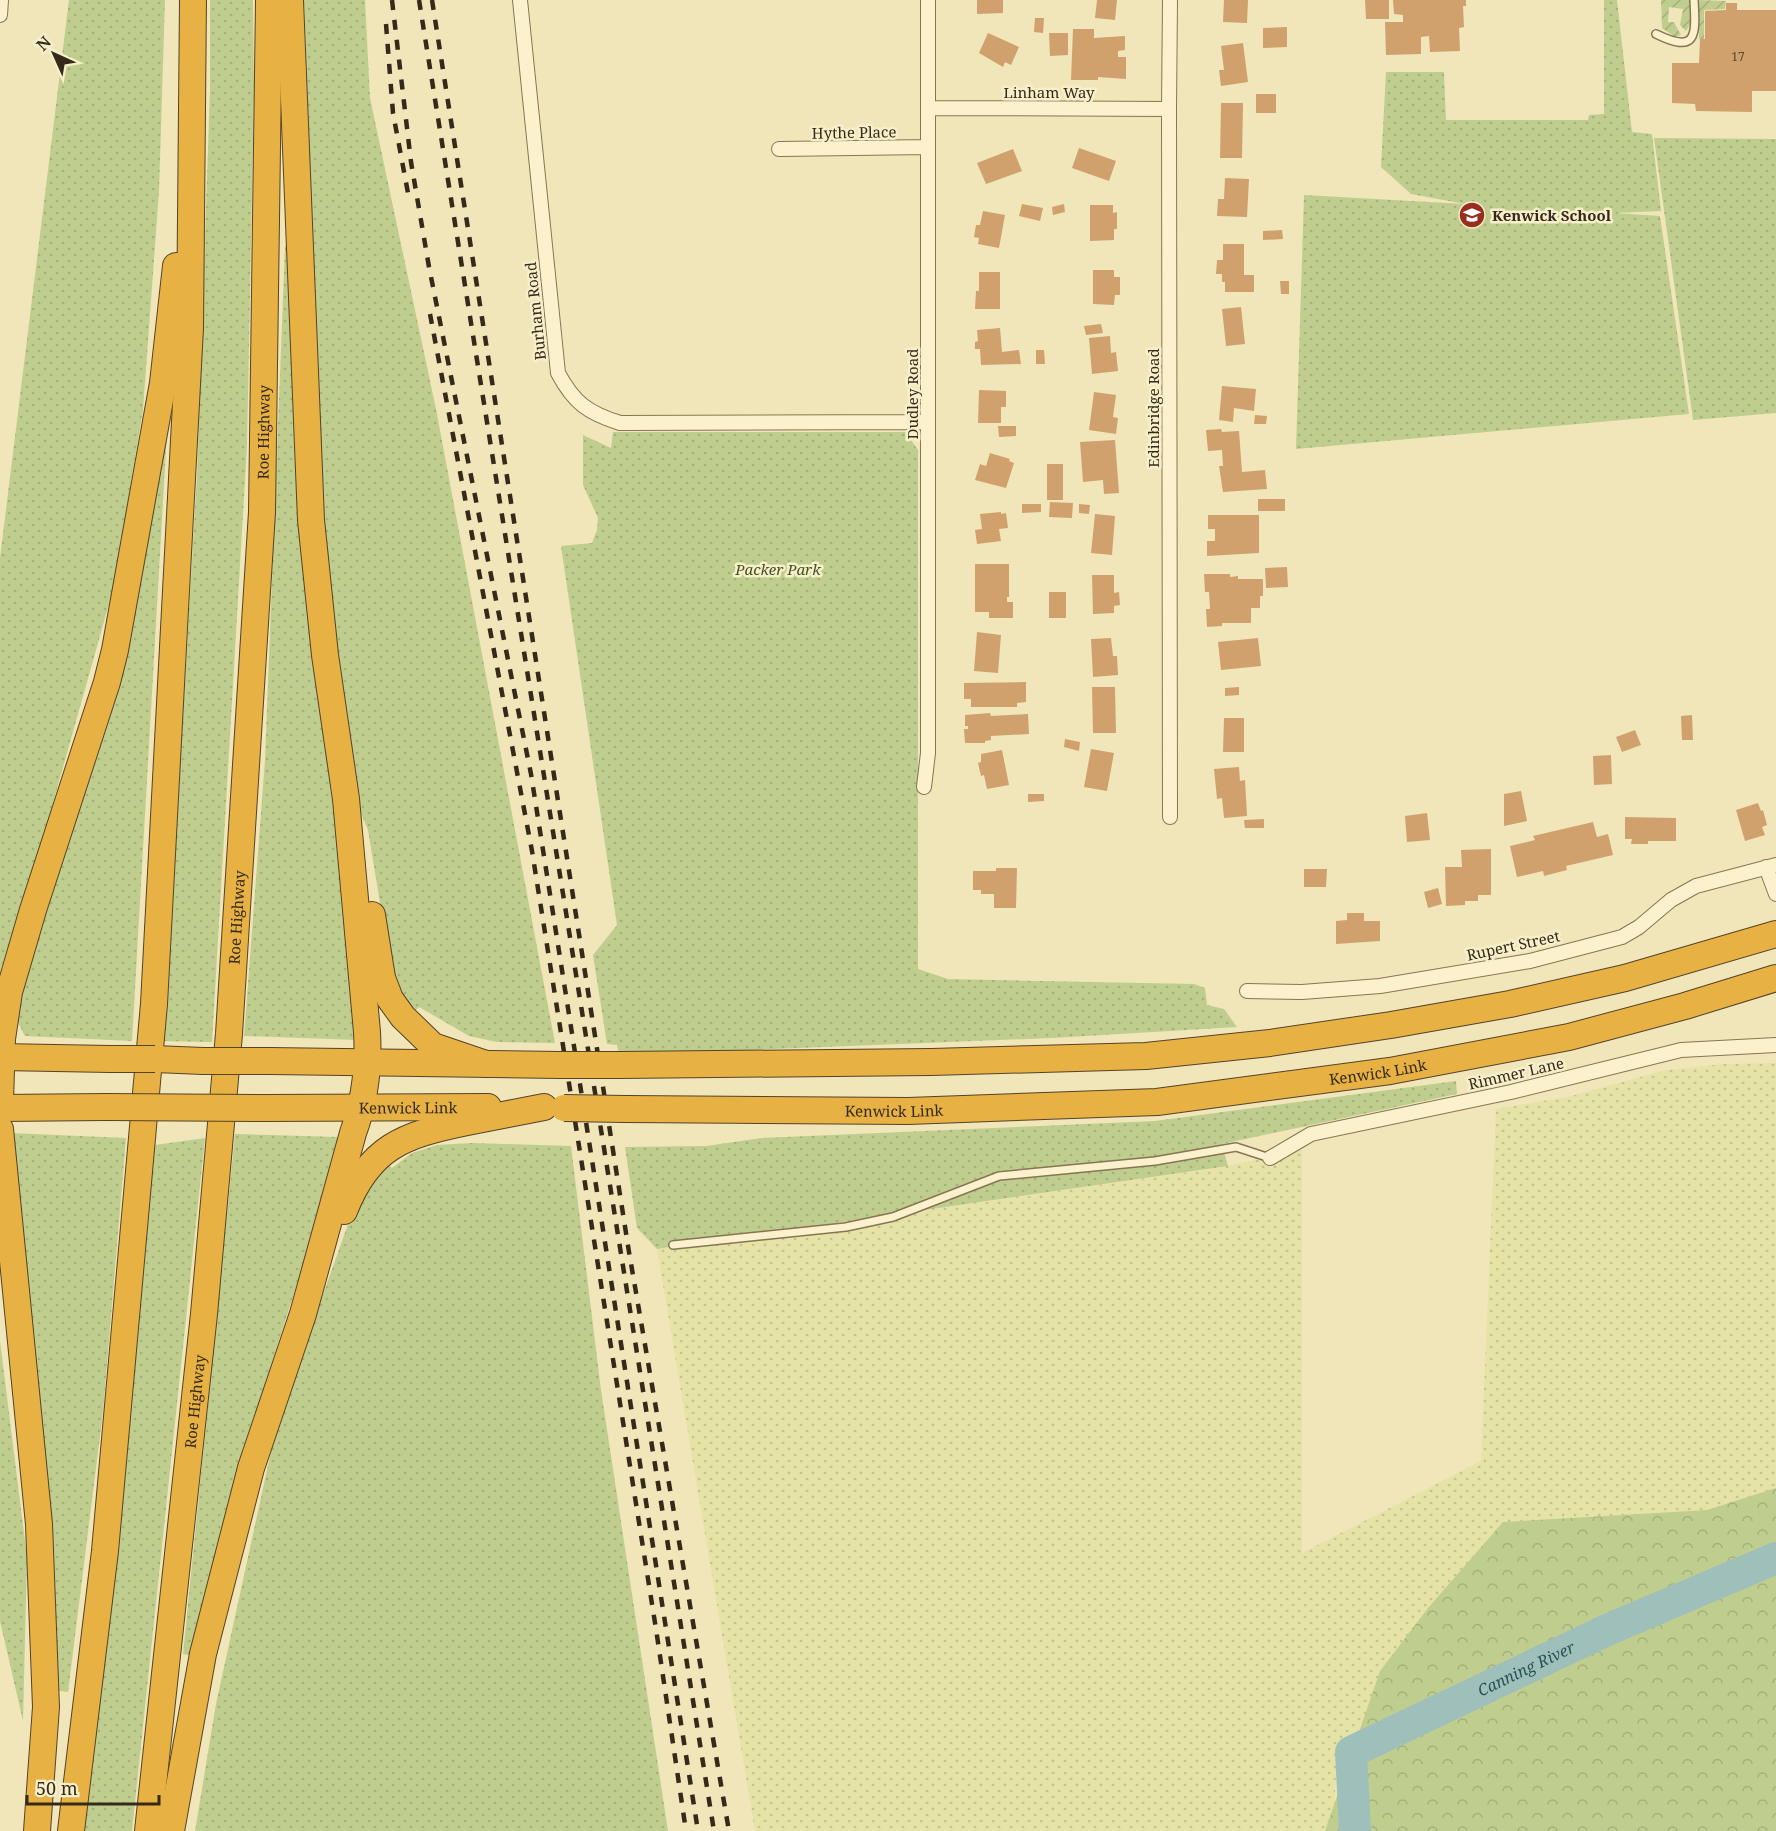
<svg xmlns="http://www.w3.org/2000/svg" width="1776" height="1831" font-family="'Noto Serif',serif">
<defs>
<pattern id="farmland-dots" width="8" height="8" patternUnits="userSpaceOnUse" patternTransform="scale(1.5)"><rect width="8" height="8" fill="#e6e3a7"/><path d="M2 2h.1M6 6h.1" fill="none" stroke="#c6c38f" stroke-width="1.8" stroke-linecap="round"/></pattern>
<pattern id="grass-dots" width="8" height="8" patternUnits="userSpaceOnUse" patternTransform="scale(1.5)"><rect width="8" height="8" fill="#bfce8e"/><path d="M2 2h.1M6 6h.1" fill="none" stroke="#a5b17a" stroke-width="1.8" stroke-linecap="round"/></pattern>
<pattern id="forest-crowns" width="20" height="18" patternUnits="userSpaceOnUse" patternTransform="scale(1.5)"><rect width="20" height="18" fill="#bfce8e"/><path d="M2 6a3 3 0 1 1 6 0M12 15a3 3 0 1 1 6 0" fill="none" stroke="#a5b17a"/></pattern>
<pattern id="garden-furrows" width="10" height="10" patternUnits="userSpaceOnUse" patternTransform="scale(1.5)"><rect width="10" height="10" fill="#bfce8e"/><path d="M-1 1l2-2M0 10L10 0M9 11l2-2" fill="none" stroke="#a5b17a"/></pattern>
</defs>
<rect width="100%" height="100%" fill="#f0e6ba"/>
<!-- farmland -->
<path fill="url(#farmland-dots)" d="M1776,1063V1538L1434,1684L1362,1724L1336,1775L1333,1831H755L657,1249L1218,1168L1302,1150V1553L1481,1461L1496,1109L1571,1096L1666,1070L1723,1064Z"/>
<!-- grass -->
<path fill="url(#grass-dots)" d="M69,0H165L159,191L143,410L114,586L44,835L0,972V558Z
M210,0H253L254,87L247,446L212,1042L158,1041L178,806L197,474L210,90Z
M304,0H365L370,98L436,409L555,1043L497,1042L469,1036L419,1007L415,1011L402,993L391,970L368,830L359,809L325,560Z
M1604,0H1617L1632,132L1652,134L1661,211L1615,213L1660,216L1689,414L1296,449L1304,195L1465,204L1411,194L1381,167L1386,72H1444L1446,120H1588L1589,115L1604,114Z
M1654,138L1776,139V413L1693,420Z
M285,246H294L354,942L357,1040L244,1036L265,760Z
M167,432L132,1041L25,1036L18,1023L17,999Z
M613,432H905L918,450V969L948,979L1194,984L1205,988L1207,1005L1224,1009L1237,1027L1052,1038L619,1055L617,1045L607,1044L593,955L617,925L561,546L592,543L597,530L598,518L583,485V435L611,448Z
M1456,1081L1457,1094L1222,1144L1228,1166L657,1249L637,1228L625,1147L706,1146L762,1138L1155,1121Z
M11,1133L126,1138L103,1412L68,1692L51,1690Z
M235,1134L337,1137L341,1147L238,1468L192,1656L183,1654Z
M205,1138L132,1831H81L125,1468L146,1209L155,1145Z
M472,1143L571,1146L601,1390L668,1831H195L216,1704L277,1424L352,1213L386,1162L392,1168L412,1153L437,1145Z
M0,1341L27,1557L23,1721L0,1621Z"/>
<!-- forest -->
<path fill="url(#forest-crowns)" d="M1776,1488V1831H1325L1380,1671L1428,1608L1503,1522L1707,1510Z"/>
<!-- garden -->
<path fill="url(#garden-furrows)" d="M1661,0H1689C1696,13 1693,20 1686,31L1680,25L1683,9L1669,7L1668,22H1674L1681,35L1675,37L1662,28Z
M1699,0L1726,1L1725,9L1704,10V39H1699Z"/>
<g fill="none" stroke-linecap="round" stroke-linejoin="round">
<!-- river -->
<path stroke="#9fc0ba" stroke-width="32" id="s1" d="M1355,1831L1351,1752L1607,1630L1776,1558"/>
</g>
<!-- building -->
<path fill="#d0a16d" d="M977,0H1003V13L977,14Z
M1097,0H1117L1115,20L1095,18Z
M1224,0H1248L1247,23L1223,22Z
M1365,0H1389V19H1366Z
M1393,0H1466V6H1463L1464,27L1459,28L1460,51L1430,52L1429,36L1421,37V54L1386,55L1385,22H1403V15L1394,14Z
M1726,3H1737V10H1776V91H1752V112L1696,111L1695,104L1672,103V63H1699L1700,39H1705V11L1726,10Z
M1035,18H1044L1043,33L1034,32Z
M1287,27V47L1263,48V28Z
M1073,29H1094V38L1125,36V50L1118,51V57H1126V79L1098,77V80H1071Z
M988,33L1019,47L1011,65L1005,62L1003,67L979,53Z
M1049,33H1068V55L1050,56Z
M1243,43L1248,82L1221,86L1219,70H1224L1221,46Z
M1256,94H1276V113H1256Z
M1221,103H1243L1242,158H1220Z
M1079,148L1116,161L1109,181L1072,168Z
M1013,149L1022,171L986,184L977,163Z
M1225,178L1249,179L1247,217L1217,216L1218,199H1224Z
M1022,204L1043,208L1040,221L1019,216Z
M1064,204L1065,212L1053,215L1052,207Z
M1090,205H1113V213L1117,212V229H1114V240L1090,241Z
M983,211L1005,215L999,248L978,244L979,238L974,237L976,225H980Z
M1282,230L1283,239L1263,240V231Z
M1223,244H1244V275H1254V292H1225V282H1222V274H1216L1217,260H1223Z
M1093,270H1114V277H1120V295H1115L1114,305L1093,304Z
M979,272H1000V309H975L976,291H979Z
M1280,281H1289V294H1281Z
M1241,307L1245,344L1226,346L1222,309Z
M1101,324L1103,333L1086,335L1084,326Z
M1000,328L1002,352L1019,350L1021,364L981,365L980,349H975V342L978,341L977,330Z
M1110,336L1111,353L1116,352L1118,371L1092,374L1089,338Z
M1036,350H1044L1045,364H1036Z
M1222,386L1256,389L1254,411L1234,408L1233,422L1219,420Z
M979,390L1006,391V407H1001V423H978Z
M1094,392L1116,395L1113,417L1118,418L1116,434L1089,430Z
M1255,415L1267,416L1266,424H1254Z
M998,426H1016V436L999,437Z
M1221,429L1222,432L1239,431L1242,472L1265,470L1267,489L1223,492L1219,466H1223L1222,450L1208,451L1206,430Z
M1115,440L1119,493L1104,494L1103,480L1083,482L1080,442Z
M990,453L1010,459L1009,461L1014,463L1006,488L975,480L980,464L986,466Z
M1047,464H1063V500H1047Z
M1258,499H1285V511H1258Z
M1050,502L1073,503L1072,518L1049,517Z
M1022,504H1041V512L1022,513Z
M1079,504L1090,505L1089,514L1079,513Z
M1001,512V514L1006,513L1008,528L999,529L1001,541L977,544L975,530L982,529L980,514Z
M1095,514L1115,516L1112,555L1091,553Z
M1208,515H1259V553L1207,556V541H1215V529H1208Z
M975,564H1009V597H1007V602H1013V618H989V612H975Z
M1287,567L1288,587L1266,588L1265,568Z
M1204,574H1230V577L1238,576V579H1263V596H1260V608H1251V623H1222V626L1207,627L1206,609H1210L1209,592H1205Z
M1092,575H1114V593L1119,592L1120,605L1114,606V613L1093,614Z
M1049,592H1066V618H1049Z
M977,632L1001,635L998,673L974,671Z
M1111,638L1113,656H1117L1118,675L1093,677L1091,639Z
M1258,638L1261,666L1221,670L1218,642Z
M1026,682V702L1017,703V707H971V699H964V683Z
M1092,687H1115L1116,733H1093Z
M1239,687V695L1225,696V688Z
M990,713L991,716L1028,714L1029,734L991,736V740L985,741V743H965L964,729H968V726H965V715Z
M1692,715L1693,740H1682L1681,716Z
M1224,718H1244V752H1223Z
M1635,730L1641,745L1622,752L1616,737Z
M1065,739L1080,742L1079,751L1064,747Z
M1091,749L1114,753L1107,791L1084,787Z
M1002,750L1009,785L987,789L984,775L981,776L978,763L981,762V754Z
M1611,755L1612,784L1594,785L1593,756Z
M1239,767L1240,781L1245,780L1247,816L1224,818L1222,798L1217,799L1214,769Z
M1521,791L1527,821L1504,826V794Z
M1028,794H1044V801L1028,802Z
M1758,803L1761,811L1763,810L1767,825L1762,827L1765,835L1745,841L1736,810Z
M1427,813L1430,840L1407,842L1405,816Z
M1625,817L1676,818V841H1648V844H1631L1632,839H1625Z
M1264,819V828H1245L1244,820Z
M1593,822L1597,837L1608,834L1613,855L1566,866L1567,870L1544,876L1543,871L1517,877L1510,846L1535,840L1533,836Z
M1491,849V895H1478V901H1465V905L1446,906L1445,867H1462L1461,850Z
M996,868H1017L1016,908H994V894H981V890H973V871H996Z
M1304,869H1327L1326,887H1304Z
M1438,888L1442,904L1428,908L1424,892Z
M1347,913H1364V921H1380V941L1336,944V921L1347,920Z"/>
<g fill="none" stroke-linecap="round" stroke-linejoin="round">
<defs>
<path id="lane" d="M1656,34C1697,54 1696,36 1694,0
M673,1245L846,1227L893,1217L999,1176L1155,1161L1236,1147L1270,1158"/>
<path id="street" d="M520,0L558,373C574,403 588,413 620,423L928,422
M0,15L1,0
M928,108L1169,109
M779,149L928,147
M924,787L928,753V0
M1170,817L1169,109L1170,0
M1766,867L1776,894
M1247,991L1302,992L1380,986L1530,961L1622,937L1639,927L1671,900L1696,886L1776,865
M1270,1158L1311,1134L1511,1092L1665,1054L1681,1050L1776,1045"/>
<g id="highway">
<path d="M372,915L382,978L390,999L403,1017L433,1046L486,1064"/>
<path d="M0,1057L110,1059"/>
<path d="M155,1059L203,1061"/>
<path d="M270,1061L560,1065"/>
<path d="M620,1065L931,1062L1146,1056L1270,1043L1391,1025L1510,1004L1625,978L1776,934"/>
<path d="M0,1101L2,1039L9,992L33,910L107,682L115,650L163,383L176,266"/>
<path d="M0,1108L106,1107"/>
<path id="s2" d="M266,1108L488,1107"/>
<path id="s3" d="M626,1109L908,1111L1157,1102L1390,1071L1569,1037L1685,1006L1776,978"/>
<path d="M0,1129L39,1524L46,1707L37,1831"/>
<path d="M344,1211C369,1147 403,1135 467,1122C493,1117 518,1112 544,1107"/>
<path d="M71,1831L105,1551L154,1004L190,328L193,0"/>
<path id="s4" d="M148,1831L204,1314L229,1034L262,512L269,0"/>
<path d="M171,1831L203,1654L251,1468L303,1314L353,1133C365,1100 369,1067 367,1032L346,799L325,655L311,520L290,0"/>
</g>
</defs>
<!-- lane casing -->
<use href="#lane" stroke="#877553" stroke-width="10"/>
<!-- street casing -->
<use href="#street" stroke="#877553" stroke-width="16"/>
<!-- highway casing -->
<use href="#highway" stroke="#544229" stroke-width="28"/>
<!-- lane -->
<use href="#lane" stroke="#fbf2cd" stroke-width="7"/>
<!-- street -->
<use href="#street" stroke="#fbf2cd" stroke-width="14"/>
<!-- highway -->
<use href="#highway" stroke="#e7b143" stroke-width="26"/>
<!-- rail -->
<path stroke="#352a1a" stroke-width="4.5" stroke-dasharray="10 10" stroke-linecap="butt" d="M392,0L411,162L429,267L531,774L698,1831
M419,0L714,1831
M432,0L629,1252L729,1831
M386,24L393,113L408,193
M430,314L532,851L656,1629L686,1831"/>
<defs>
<path id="highway-bridge" d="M110,1059H155
M203,1061H270
M560,1065H620
M106,1107L266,1108
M564,1108L626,1109"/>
</defs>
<!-- highway-bridge casing -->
<use href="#highway-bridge" stroke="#544229" stroke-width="28" stroke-linecap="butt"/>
<!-- highway-bridge -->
<use href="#highway-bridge" stroke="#e7b143" stroke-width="26"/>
</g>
<!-- icons -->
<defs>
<symbol id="school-disc" viewBox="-11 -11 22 22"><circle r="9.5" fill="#992d20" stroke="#f7efc9"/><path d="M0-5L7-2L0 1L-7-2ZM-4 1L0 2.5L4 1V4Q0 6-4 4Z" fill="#fff"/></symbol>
</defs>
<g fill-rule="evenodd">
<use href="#school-disc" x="1457" y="200" width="30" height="30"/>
</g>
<g text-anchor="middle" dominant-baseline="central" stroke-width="5" stroke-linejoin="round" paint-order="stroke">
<!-- number labels -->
<g font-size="12" fill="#5c482f">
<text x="1738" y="56">17</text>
</g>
<!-- street labels -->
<g font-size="15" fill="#352a1a" stroke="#f7efc9">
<text x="1049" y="92">Linham Way</text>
<text transform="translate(854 132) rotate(-1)">Hythe Place</text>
<text transform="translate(535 311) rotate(-96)">Burham Road</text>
<text transform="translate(912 394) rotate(-90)">Dudley Road</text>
<text transform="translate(1153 408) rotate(-90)">Edinbridge Road</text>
<text stroke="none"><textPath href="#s4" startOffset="1404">Roe Highway</textPath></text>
<text stroke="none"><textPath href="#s4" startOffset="918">Roe Highway</textPath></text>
<text transform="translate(1513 945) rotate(-12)">Rupert Street</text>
<text stroke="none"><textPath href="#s3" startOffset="754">Kenwick Link</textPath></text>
<text transform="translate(1516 1073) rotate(-13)">Rimmer Lane</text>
<text stroke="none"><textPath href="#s2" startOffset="142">Kenwick Link</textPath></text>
<text stroke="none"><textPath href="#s3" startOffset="268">Kenwick Link</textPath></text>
<text stroke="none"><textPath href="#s4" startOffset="432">Roe Highway</textPath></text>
</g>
<!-- poi labels -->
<g font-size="15" font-weight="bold" fill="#352a1a" stroke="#f7efc9" text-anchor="start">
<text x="1492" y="215">Kenwick School</text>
</g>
<!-- park labels -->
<g font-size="15" font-style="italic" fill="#40531f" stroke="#f7efc9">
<text x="778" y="569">Packer Park</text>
</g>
<!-- water labels -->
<g font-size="16" font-style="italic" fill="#285456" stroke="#f7efc9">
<text stroke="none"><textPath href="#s1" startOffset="273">Canning River</textPath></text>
</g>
</g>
<!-- north arrow -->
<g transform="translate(54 54) rotate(315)" stroke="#f7efc9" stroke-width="4.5" paint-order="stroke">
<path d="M0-4.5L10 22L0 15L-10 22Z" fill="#352a1a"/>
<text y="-9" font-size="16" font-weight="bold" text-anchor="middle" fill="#352a1a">N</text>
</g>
<!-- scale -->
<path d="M27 1795v9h132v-9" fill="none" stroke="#352a1a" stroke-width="3"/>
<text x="36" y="1795" font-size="18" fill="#352a1a" stroke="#f7efc9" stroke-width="4.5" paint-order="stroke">50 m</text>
</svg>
